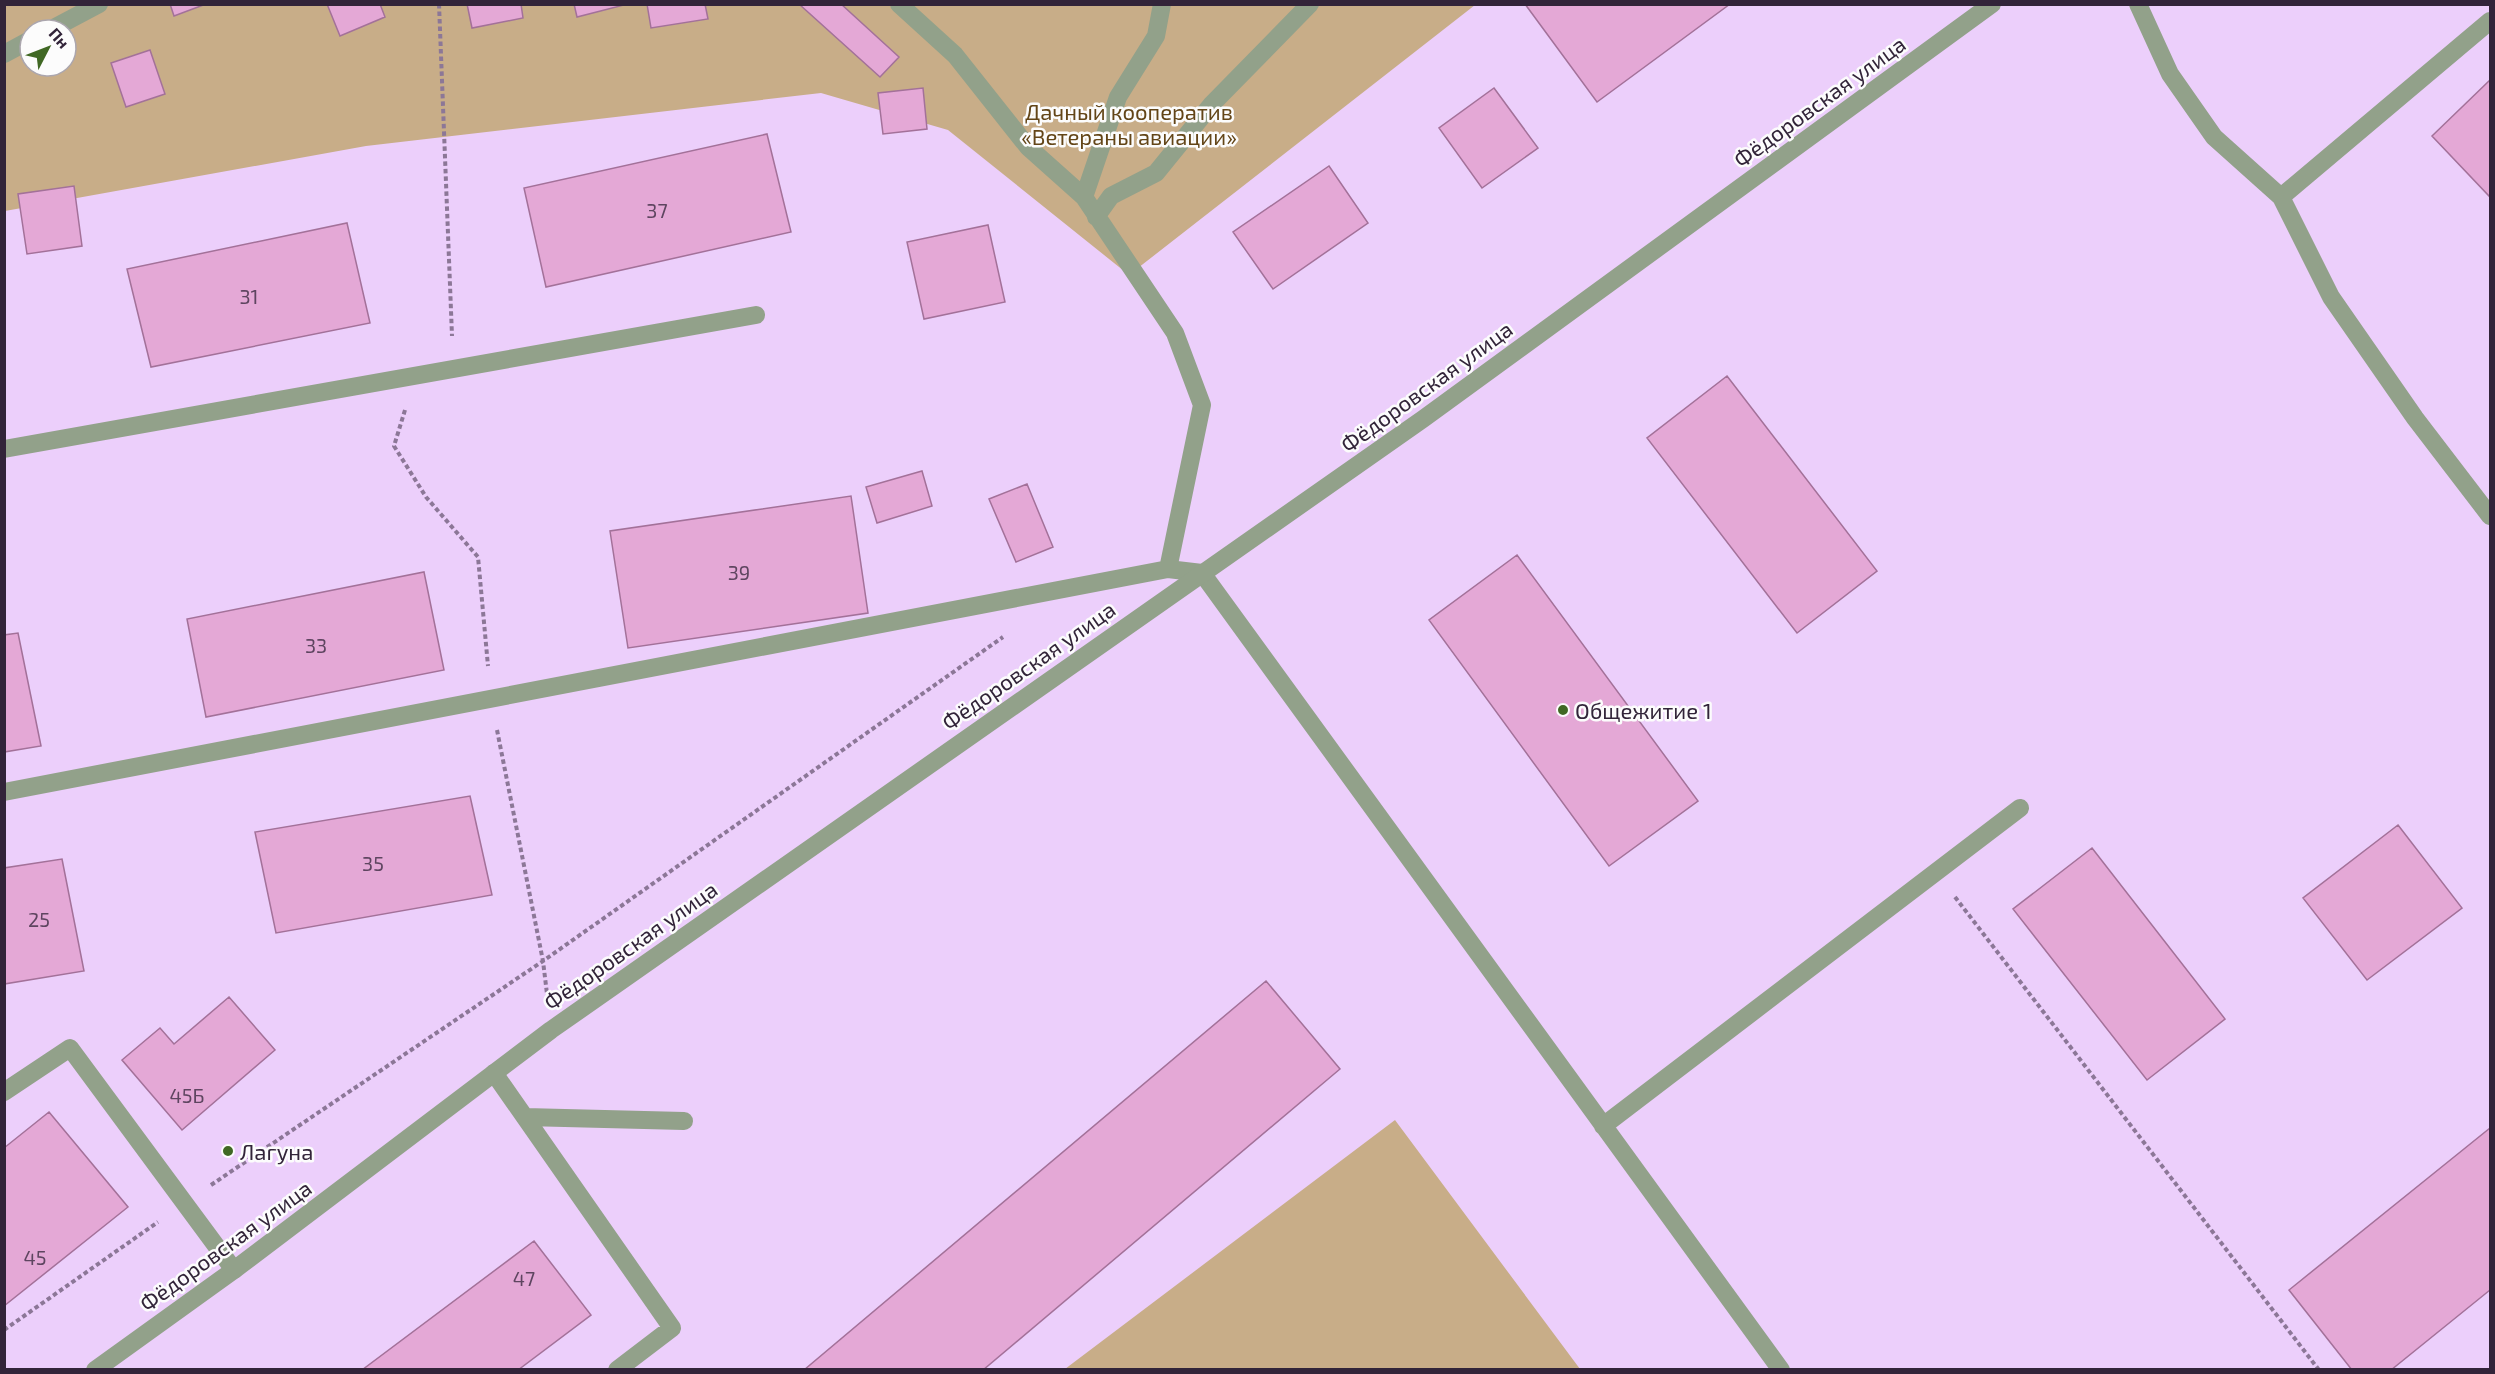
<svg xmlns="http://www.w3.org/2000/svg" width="2495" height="1374" font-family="'Exo 2',sans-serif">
<rect width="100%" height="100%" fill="#eccffb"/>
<!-- green -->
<path fill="#c8ad88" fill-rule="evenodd" d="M5,5H1475L1129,275L948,130L821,93L366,146L5,211ZM30,30H66V66H30Z
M1395,1120L1580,1369H1065Z"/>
<!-- building -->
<path fill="#e4a8d6" stroke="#a37199" stroke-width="1.5" d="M170,4H206L174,16Z
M327,4H380L385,17L340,36Z
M467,4H521L523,18L472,28Z
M574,4H624V5L577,17Z
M647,4H705L708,19L651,28Z
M799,4H841L899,57L880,77Z
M1525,4H1730L1597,102Z
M150,50L165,94L126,107L111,63Z
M2490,80V197L2432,136Z
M923,88L927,129L883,134L878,93Z
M1494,88L1538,148L1482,188L1439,128Z
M767,134L791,232L546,287L524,188Z
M1329,166L1368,223L1273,289L1233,232Z
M74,186L82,246L27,254L18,194Z
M347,223L370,323L151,367L127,269Z
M988,225L1005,302L924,319L907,242Z
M1727,376L1877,571L1797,633L1647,438Z
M922,471L932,506L877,523L866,487Z
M1027,484L1053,547L1016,562L989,499Z
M851,496L868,613L628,648L610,531Z
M1517,555L1698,801L1609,866L1429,620Z
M424,572L444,670L206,717L187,619Z
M18,633L41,746L4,752V635Z
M470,796L492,895L276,933L255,832Z
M2398,825L2462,908L2367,980L2303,898Z
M2092,848L2225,1019L2147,1080L2013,909Z
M62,859L84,971L4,984V868Z
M1266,981L1340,1069L983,1370H804Z
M229,997L275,1050L182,1130L122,1060L160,1028L174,1044Z
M49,1112L128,1207L4,1306V1148Z
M2490,1128V1290L2391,1370H2352L2289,1290Z
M534,1241L591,1315L518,1370H362Z"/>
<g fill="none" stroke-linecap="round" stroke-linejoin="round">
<!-- path -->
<path stroke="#8c7797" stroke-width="4" stroke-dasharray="4.5 3" stroke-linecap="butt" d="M439,4L452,336
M405,410L394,446L426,497L478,557L488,666
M497,730L543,961L547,994
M1955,897L2319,1370
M211,1185L543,961L1003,637
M4,1330L158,1222"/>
<!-- lane -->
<path stroke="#92a18a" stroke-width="18" d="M899,4L955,55L1028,147L1084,197L1175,333L1202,405L1168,569
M2138,4L2170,74L2214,137L2281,197L2331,297L2415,418L2490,516
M50,30L99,4
M4,54L30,40
M1084,197L1118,97L1156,36L1162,4
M2281,197L2490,21
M1096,217L1111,196L1156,173L1212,104L1310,4
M4,449L756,315
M4,792L1168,569L1202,573L1781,1370
M494,1073L672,1328L617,1370
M4,1092L70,1048L234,1270
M525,1117L684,1121
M1603,1126L2020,808"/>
<!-- street -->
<path stroke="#92a18a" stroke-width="18" d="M95,1370L234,1270L551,1030L1423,419L1992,4"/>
</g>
<!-- markers -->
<g fill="#406824" stroke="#fcfcfc" stroke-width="2">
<circle cx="1563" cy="710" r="6"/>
<circle cx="228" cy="1151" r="6"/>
</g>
<g text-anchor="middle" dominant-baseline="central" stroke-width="5" stroke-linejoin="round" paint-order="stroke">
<!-- number labels -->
<g font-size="20" fill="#5e4560">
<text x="657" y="210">37</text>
<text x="249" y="296">31</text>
<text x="739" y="572">39</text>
<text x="316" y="645">33</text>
<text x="373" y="863">35</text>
<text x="39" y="919">25</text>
<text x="187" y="1095">45Б</text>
<text x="35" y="1257">45</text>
<text x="524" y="1278">47</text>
</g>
<!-- street labels -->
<g font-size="22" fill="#322439" stroke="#fcfcfc">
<text transform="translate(1819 101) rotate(-36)">Фёдоровская улица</text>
<text transform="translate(1426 386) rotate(-36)">Фёдоровская улица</text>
<text transform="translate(1028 665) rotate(-35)">Фёдоровская улица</text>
<text transform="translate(630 945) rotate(-35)">Фёдоровская улица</text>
<text transform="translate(225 1245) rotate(-36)">Фёдоровская улица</text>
</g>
<!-- park labels -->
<g font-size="22" fill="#634517" stroke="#fcfcfc">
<text x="1129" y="111">Дачный кооператив<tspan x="1129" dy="25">«Ветераны авиации»</tspan></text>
</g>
<!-- poi labels -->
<g font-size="22" fill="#322439" stroke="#fcfcfc" text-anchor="start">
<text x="1575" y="710">Общежитие 1</text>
<text x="240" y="1151">Лагуна</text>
</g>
</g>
<!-- border -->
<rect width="2495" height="1374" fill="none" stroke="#322439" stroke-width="12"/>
<!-- north arrow -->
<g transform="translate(48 48) rotate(48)"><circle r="28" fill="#fcfcfc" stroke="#aba6ae" stroke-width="1.5"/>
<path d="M0-4.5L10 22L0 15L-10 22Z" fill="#406824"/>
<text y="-9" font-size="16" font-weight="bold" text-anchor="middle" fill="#322439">Пн</text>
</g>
</svg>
